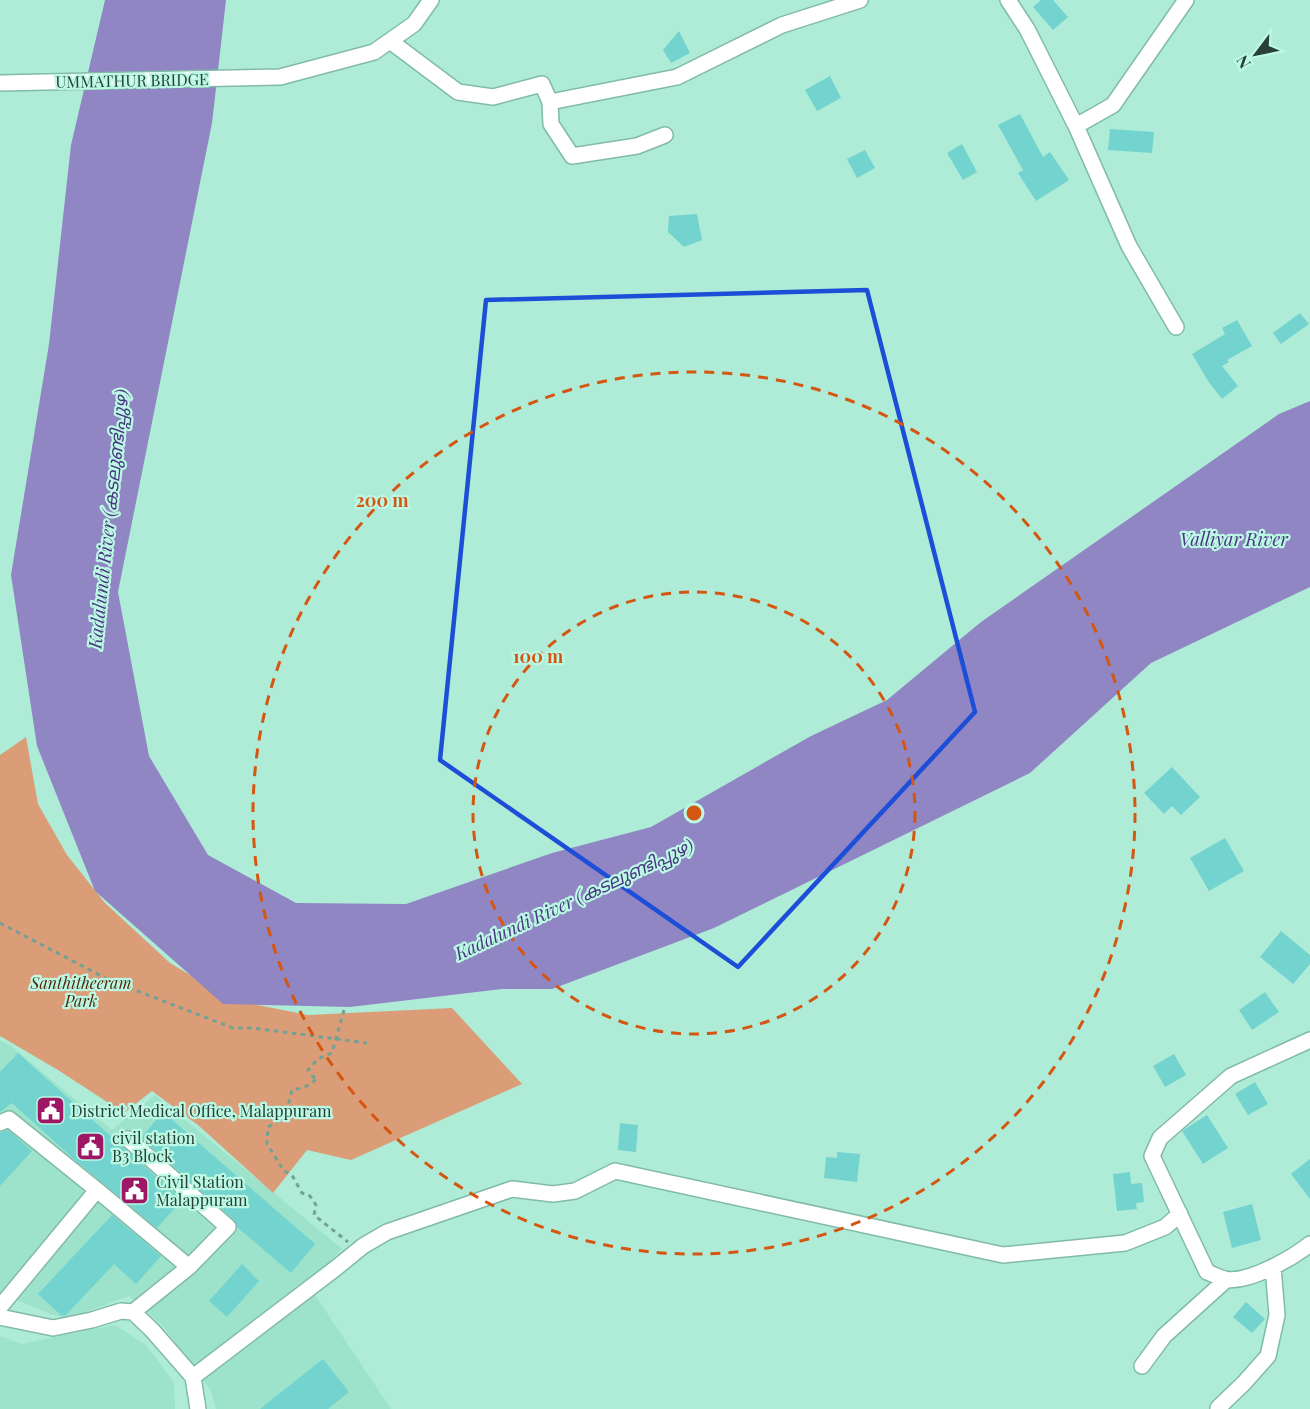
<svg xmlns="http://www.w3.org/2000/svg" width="1310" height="1409" font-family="'Playfair Display','Noto Sans Malayalam',serif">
<rect width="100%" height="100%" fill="#afecd7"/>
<!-- built -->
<path fill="#9de2ca" d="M0,1040L11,1046L112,1130L155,1095L342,1249L307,1283L391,1409H216L211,1391L162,1325L129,1296L69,1318L53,1315L0,1293Z
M115,1325L145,1344L174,1382L175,1409H0V1336L21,1344Z"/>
<!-- green -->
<path fill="#da9d78" d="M26,737L38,804L67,855L105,903L170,963L232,1000L308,1015L452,1008L522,1084L351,1160L307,1150L273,1193L198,1125L152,1091L124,1113L58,1070L0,1036V755Z"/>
<!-- water -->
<path fill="#9086c4" d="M105,0H226L212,123L118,592L149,756L208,855L296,903L406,904L552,853L651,827L811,736L887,700L981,622L1279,414L1310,401V587L1151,663L1030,773L714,928L552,989H502L350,1007L223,1004L95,891L37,746L11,575L49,344L71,145Z"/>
<!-- building -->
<path fill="#73d3cf" d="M1041,0H1053L1068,17L1053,30L1033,7Z
M679,31L690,53L671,63L663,50Z
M830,76L841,98L817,111L805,90Z
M1020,114L1043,157L1050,152L1069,180L1036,201L1018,173L1023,170L998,125Z
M1110,129L1154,132L1152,153L1108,150Z
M962,144L977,172L963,180L947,153Z
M865,150L875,168L857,178L847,159Z
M697,214L702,240L684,247L668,232L669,216Z
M1300,313L1309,324L1281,344L1273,333Z
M1237,320L1252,346L1227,360L1229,362L1222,366L1238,386L1222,399L1208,381L1192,354L1225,334L1222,328Z
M1172,767L1200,797L1181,815L1172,806L1164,814L1144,793Z
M1225,838L1244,871L1209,891L1190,858Z
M1281,931L1310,955V964L1293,984L1260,957Z
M1265,992L1279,1012L1252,1030L1239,1010Z
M18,1053L182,1200L157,1228L75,1160L12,1103L0,1112V1072Z
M1174,1054L1186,1075L1165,1087L1153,1066Z
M1255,1082L1268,1104L1248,1115L1235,1094Z
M163,1112L315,1244L291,1273L237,1227L234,1220L141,1138Z
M1207,1115L1228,1148L1203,1164L1182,1131Z
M620,1123L638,1125L636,1152L618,1150Z
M8,1130L32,1151L0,1186V1133Z
M837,1152L860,1154L857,1182L824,1178L826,1157L837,1158Z
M1310,1159V1199L1291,1174Z
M1130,1172L1131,1184L1142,1183L1144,1202L1136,1203L1137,1209L1117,1211L1113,1174Z
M1252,1204L1261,1240L1232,1248L1223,1212Z
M112,1215L161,1256L136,1284L114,1264L66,1315L62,1316L38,1294Z
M242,1264L259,1281L227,1317L209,1301Z
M1246,1302L1265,1319L1252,1333L1233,1317Z
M323,1359L349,1392L328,1409H260Z"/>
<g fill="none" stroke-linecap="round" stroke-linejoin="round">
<defs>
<path id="minor" d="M1008,0L1027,29L1076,126L1113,105L1186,0
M390,41L458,92L493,97L542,84L550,102L677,77L782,25L860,0
M0,83L280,77L374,52L414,24L431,0
M550,102L551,124L572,156L637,146L665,135
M1076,126L1129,246L1176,327
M1310,1040L1231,1076L1160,1138L1152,1156L1207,1272C1213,1274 1219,1278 1225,1279C1248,1284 1292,1258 1310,1244
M0,1123L9,1119L97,1190L189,1267L133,1312
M128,1139L228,1227L189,1267
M0,1307L97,1190
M0,1317L53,1328L92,1320L121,1311L133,1312L152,1330L193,1377L198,1409
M1142,1366L1164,1336L1226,1280
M193,1377L336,1268L363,1246L387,1232L512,1189L553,1194L575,1191L615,1171L1003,1255L1125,1243L1165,1227L1180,1214
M1218,1408L1244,1383L1268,1356L1277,1315L1273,1267"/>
</defs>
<!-- minor casing -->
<use href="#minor" stroke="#81bba8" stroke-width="18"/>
<!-- path -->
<path stroke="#74a192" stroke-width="3" stroke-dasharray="4.5 4.5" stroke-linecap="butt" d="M0,923L109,980L233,1028H253L367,1043
M344,1010L332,1053L318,1059L308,1070L313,1077H317C312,1086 302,1088 292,1090L287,1110L289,1115L268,1127L267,1144L284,1171L292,1175L302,1193L310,1196L316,1205L314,1215L348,1242"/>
<!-- minor -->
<use href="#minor" stroke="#fff" stroke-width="15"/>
</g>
<!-- marked area -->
<path fill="none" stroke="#1d4ed8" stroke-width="4.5" stroke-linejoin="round" d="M867,290L975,712L738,967L440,760L486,300Z"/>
<!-- distance rings -->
<g fill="none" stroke="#d55610" stroke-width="3" stroke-dasharray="10 8">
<circle cx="694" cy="813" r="221"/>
<circle cx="694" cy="813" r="441"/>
</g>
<!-- icons -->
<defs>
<symbol id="civic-square" viewBox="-11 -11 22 22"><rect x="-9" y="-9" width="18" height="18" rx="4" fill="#9e1766" stroke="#bcf9e4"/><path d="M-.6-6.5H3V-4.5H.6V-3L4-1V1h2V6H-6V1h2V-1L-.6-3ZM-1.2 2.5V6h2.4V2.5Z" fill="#fff"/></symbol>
</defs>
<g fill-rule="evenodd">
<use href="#civic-square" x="34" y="1094" width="33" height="33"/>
<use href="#civic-square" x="74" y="1130" width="33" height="33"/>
<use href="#civic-square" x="118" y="1174" width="33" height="33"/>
</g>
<g text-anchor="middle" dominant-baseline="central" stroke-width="4.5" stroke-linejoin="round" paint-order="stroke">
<!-- street labels -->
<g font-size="16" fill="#273f37" stroke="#bcf9e4">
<text transform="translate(132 80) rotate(-1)">UMMATHUR BRIDGE</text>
</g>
<!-- park labels -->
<g font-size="16" font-style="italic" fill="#50270a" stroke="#bcf9e4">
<text x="81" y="982">Santhitheeram<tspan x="81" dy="18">Park</tspan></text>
</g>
<!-- poi labels -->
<g font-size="16" fill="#273f37" stroke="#bcf9e4" text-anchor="start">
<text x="71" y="1110">District Medical Office, Malappuram</text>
<text x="112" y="1137">civil station<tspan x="112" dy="18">B3 Block</tspan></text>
<text x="156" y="1181">Civil Station<tspan x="156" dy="18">Malappuram</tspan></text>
</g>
<!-- water labels -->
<g font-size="18" font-style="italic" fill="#493581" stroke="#bcf9e4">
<text transform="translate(108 519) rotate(-84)">Kadalundi River (കടലുണ്ടിപ്പുഴ)</text>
<text x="1234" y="539">Valliyar River</text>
<text transform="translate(574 899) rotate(-25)">Kadalundi River (കടലുണ്ടിപ്പുഴ)</text>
</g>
</g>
<circle cx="694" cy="813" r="9" fill="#d55610" stroke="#bcf9e4" stroke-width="3"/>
<g font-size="18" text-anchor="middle" font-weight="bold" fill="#d55610" stroke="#bcf9e4" stroke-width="4.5" stroke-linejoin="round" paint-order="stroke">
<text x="382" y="507">200 m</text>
<text x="538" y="663">100 m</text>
</g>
<!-- north arrow -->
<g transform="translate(1256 54) rotate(238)" stroke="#bcf9e4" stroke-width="4.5" paint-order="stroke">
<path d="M0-4.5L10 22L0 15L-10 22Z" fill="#273f37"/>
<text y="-9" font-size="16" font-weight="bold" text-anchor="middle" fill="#273f37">N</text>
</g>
</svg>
